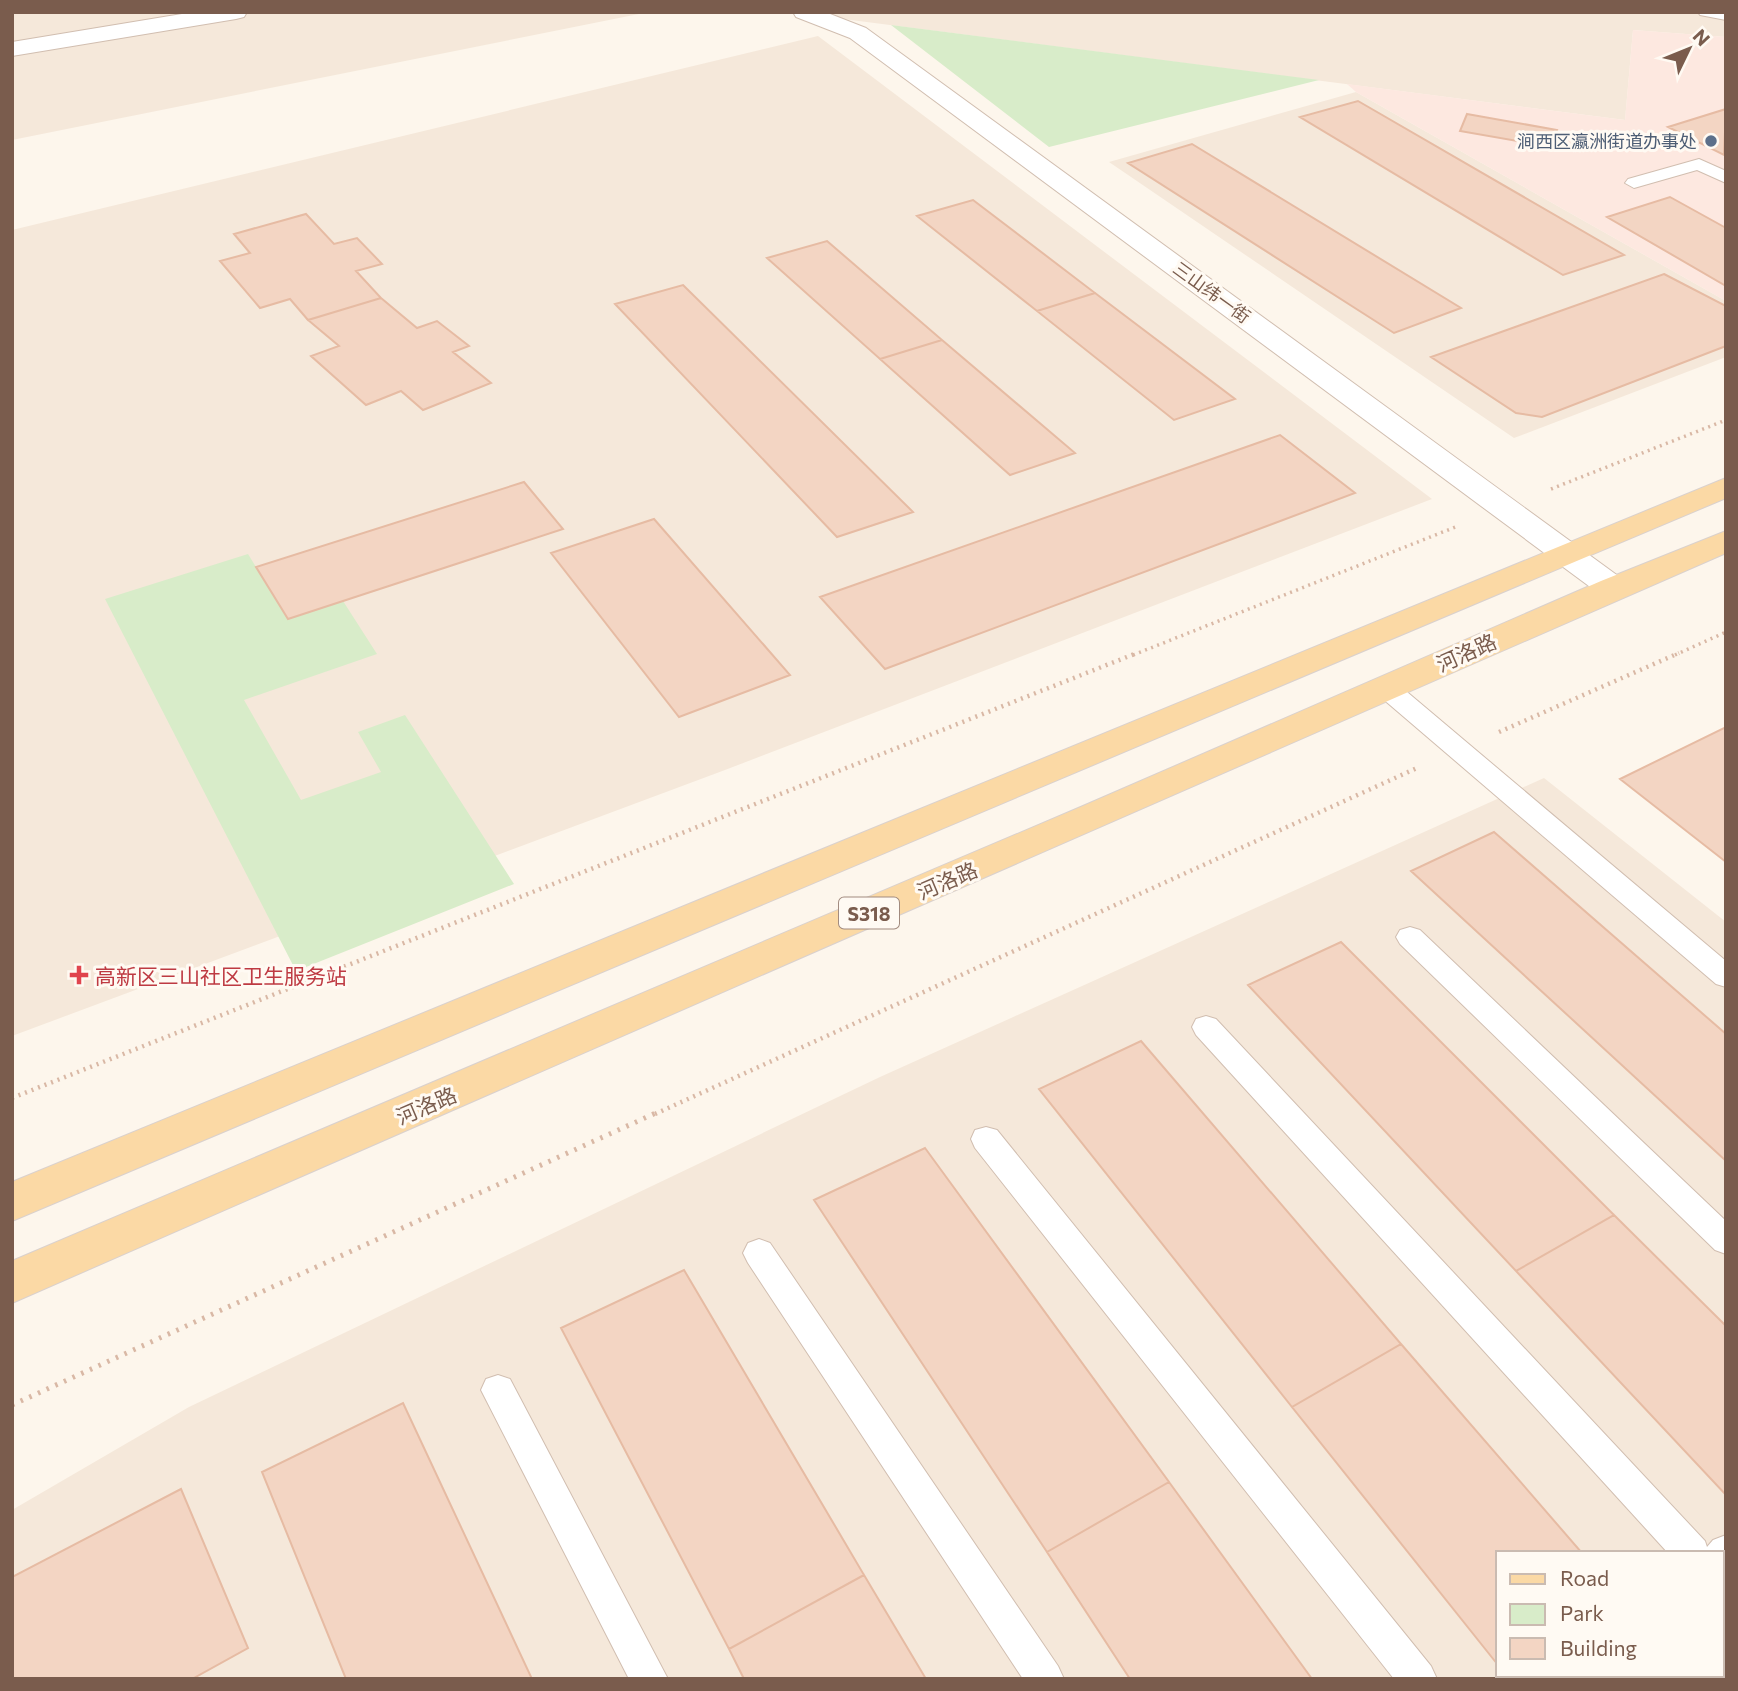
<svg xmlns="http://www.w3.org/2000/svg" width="1738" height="1691" font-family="Commissioner,'Noto Sans SC',sans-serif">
<rect width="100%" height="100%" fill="#fdf6ec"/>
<!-- residential -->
<path fill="#f5e8da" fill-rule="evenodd" d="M12,12H649L12,140Z
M789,12H1726V37L1633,30L1625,120Z
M818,36L1432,499L725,770L12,1036V230Z
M1356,92L1726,301V357L1514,438L1109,162Z
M1544,778L1726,922V1679H12V1510L189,1407L880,1077ZM1498,1553H1722V1675H1498Z"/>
<!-- commercial -->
<path fill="#fde8e0" d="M1633,30L1726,37V301L1356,92L1347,84L1625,120Z"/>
<!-- green -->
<path fill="#d8ecc9" d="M891,25L1319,80L1049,147Z
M248,554L288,619L343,601L377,654L244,700L301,800L381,772L358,732L405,715L514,884L296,971L105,599Z"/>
<!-- building -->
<path fill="#f3d5c3" stroke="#e6bba3" stroke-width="2" d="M1358,101L1624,255L1563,275L1300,117Z
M1726,109L1724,155L1668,127Z
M1467,114L1557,130L1551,147L1460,131Z
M1192,144L1461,308L1394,333L1128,163Z
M1670,197L1726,228V286L1607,217Z
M973,200L1095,293L1037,311L917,216Z
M306,214L334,244L357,238L382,264L356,271L381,298L308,320L290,299L260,308L220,261L250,253L234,234Z
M827,241L942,340L880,359L767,258Z
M1664,274L1726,306V346L1542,417L1516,413L1431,357Z
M683,285L913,512L837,537L615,304Z
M1095,293L1235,399L1174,420L1037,311Z
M381,298L417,328L437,321L469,346L453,352L491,383L423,410L401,391L366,405L311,356L339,346L308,320Z
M942,340L1075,453L1010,475L880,359Z
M1280,435L1355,493L885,669L820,597Z
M524,482L563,529L288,619L256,567Z
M654,519L790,675L679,717L551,553Z
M1726,727V862L1620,779Z
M1494,832L1726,1034V1161L1411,871Z
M1341,942L1614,1215L1516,1271L1248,985Z
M1141,1041L1401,1344L1292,1407L1039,1089Z
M925,1148L1169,1482L1047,1552L814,1200Z
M1614,1215L1726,1326V1495L1516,1271Z
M684,1270L864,1575L729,1649L561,1328Z
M1401,1344L1582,1553H1498V1665L1292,1407Z
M403,1403L532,1679H346L262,1472Z
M1169,1482L1312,1679H1130L1047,1552Z
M181,1489L248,1648L192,1679H12V1577Z
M864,1575L926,1679H744L729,1649Z"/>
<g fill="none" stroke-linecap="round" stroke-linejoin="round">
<defs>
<path id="lane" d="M1698,12H1726V20L1700,15Z
M1699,159L1726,171V183L1697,170L1634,188L1625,183L1628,179Z
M1385,679L1394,681L1726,961V987L1716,984L1376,693L1373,687L1376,681Z
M1410,927L1420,930L1726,1221V1254L1715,1250L1400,944L1396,937L1400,930Z
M1206,1016L1216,1019L1705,1541L1707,1547L1713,1540L1726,1535V1609L1722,1607V1553H1668L1196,1035L1192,1027L1196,1019Z
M986,1127L997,1130L1431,1666L1437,1679H1394L975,1148L971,1139L975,1130Z
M759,1239L770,1243L1058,1666L1064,1679H1023L748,1263L743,1253L748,1243Z
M498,1375L510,1379L668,1679H629L481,1390L486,1379Z
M1538,1675H1579L1577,1679H1536Z"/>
<path id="street" d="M194,12H247L244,17L236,19L12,56V42Z
M793,12H825L866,28L1625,581L1630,588L1625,595L1613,598L1601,595L850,38L796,17Z"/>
<path id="primary" d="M1726,478V498L12,1221V1182Z
M1726,531V553L12,1303V1261L1083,806L1601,581Z"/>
</defs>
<!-- lane casing -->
<use href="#lane" stroke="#d1beb0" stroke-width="2"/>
<!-- street casing -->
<use href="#street" stroke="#d1beb0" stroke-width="2"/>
<!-- primary casing -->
<use href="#primary" stroke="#dad1cd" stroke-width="2"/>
<!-- path-far2 -->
<path stroke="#d9b8a5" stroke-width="3.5" stroke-dasharray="2 4.5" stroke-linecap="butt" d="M1551,489L1726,420
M1133,655L1458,526
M1675,655L1726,632"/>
<!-- path-far1 -->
<path stroke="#d9b8a5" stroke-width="4.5" stroke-dasharray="2 5" stroke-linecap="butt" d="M1499,732L1679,653
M12,1098L1137,653
M655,1114L1417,768"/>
<!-- path -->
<path stroke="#d9b8a5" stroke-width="5" stroke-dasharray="2.5 7" stroke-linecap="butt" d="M12,1405L658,1112"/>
<!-- lane -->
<use href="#lane" fill="#fff" fill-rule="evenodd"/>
<!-- street -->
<use href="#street" fill="#fff" fill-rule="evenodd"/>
<!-- primary -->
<use href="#primary" fill="#fbd9a5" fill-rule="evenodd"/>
</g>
<!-- markers -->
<circle fill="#5c6f8a" stroke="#fffaf3" stroke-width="2.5" cx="1711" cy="141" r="7"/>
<path fill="#e0444e" stroke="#fffaf3" stroke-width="2.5" d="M75.5 964.5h7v7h7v7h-7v7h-7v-7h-7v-7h7z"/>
<g text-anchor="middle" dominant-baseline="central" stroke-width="6" stroke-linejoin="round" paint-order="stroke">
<!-- far-service labels -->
<g font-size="18" fill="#4e5e75" stroke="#fffaf3" text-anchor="end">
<text x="1697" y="141">涧西区瀛洲街道办事处</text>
</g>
<!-- far-street labels -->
<g font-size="18" fill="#7a5c4d" stroke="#fffaf3">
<text transform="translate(1212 292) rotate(36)">三山纬一街</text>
</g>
<!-- shield labels -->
<rect fill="#fffaf3" stroke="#a28b7f" stroke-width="2" x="839" y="897.5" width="60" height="31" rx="5"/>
<g font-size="19" font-weight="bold" fill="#7a5c4d">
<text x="869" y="913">S318</text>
</g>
<!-- street labels -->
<g font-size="21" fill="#7a5c4d" stroke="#fffaf3">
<text transform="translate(1466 652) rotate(-24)">河洛路</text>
<text transform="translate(947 880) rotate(-23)">河洛路</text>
<text transform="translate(426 1105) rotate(-23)">河洛路</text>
</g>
<!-- health labels -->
<g font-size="21" fill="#be3a42" stroke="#fffaf3" text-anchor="start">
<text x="95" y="975">高新区三山社区卫生服务站</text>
</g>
</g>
<!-- border -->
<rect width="1738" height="1691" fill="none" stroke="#7a5c4d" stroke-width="28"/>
<!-- legend -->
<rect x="1496" y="1551" width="228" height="126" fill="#fffaf3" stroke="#cabbb1" stroke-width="2"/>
<rect x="1510" y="1574" width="35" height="10" fill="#fbd9a5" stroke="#cabbb1" stroke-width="2"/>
<text x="1560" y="1586" font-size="21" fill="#7a5c4d">Road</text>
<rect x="1510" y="1604" width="35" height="21" fill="#d8ecc9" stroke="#cabbb1" stroke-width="2"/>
<text x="1560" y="1621" font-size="21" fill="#7a5c4d">Park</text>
<rect x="1510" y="1638" width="35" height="21" fill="#f3d5c3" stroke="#cabbb1" stroke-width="2"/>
<text x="1560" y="1656" font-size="21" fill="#7a5c4d">Building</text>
<!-- north arrow -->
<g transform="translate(1689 49) rotate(47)" stroke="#fffaf3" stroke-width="5" paint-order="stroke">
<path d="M0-5L12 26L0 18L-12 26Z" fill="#7a5c4d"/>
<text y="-10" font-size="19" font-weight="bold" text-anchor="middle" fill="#7a5c4d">N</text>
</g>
</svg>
